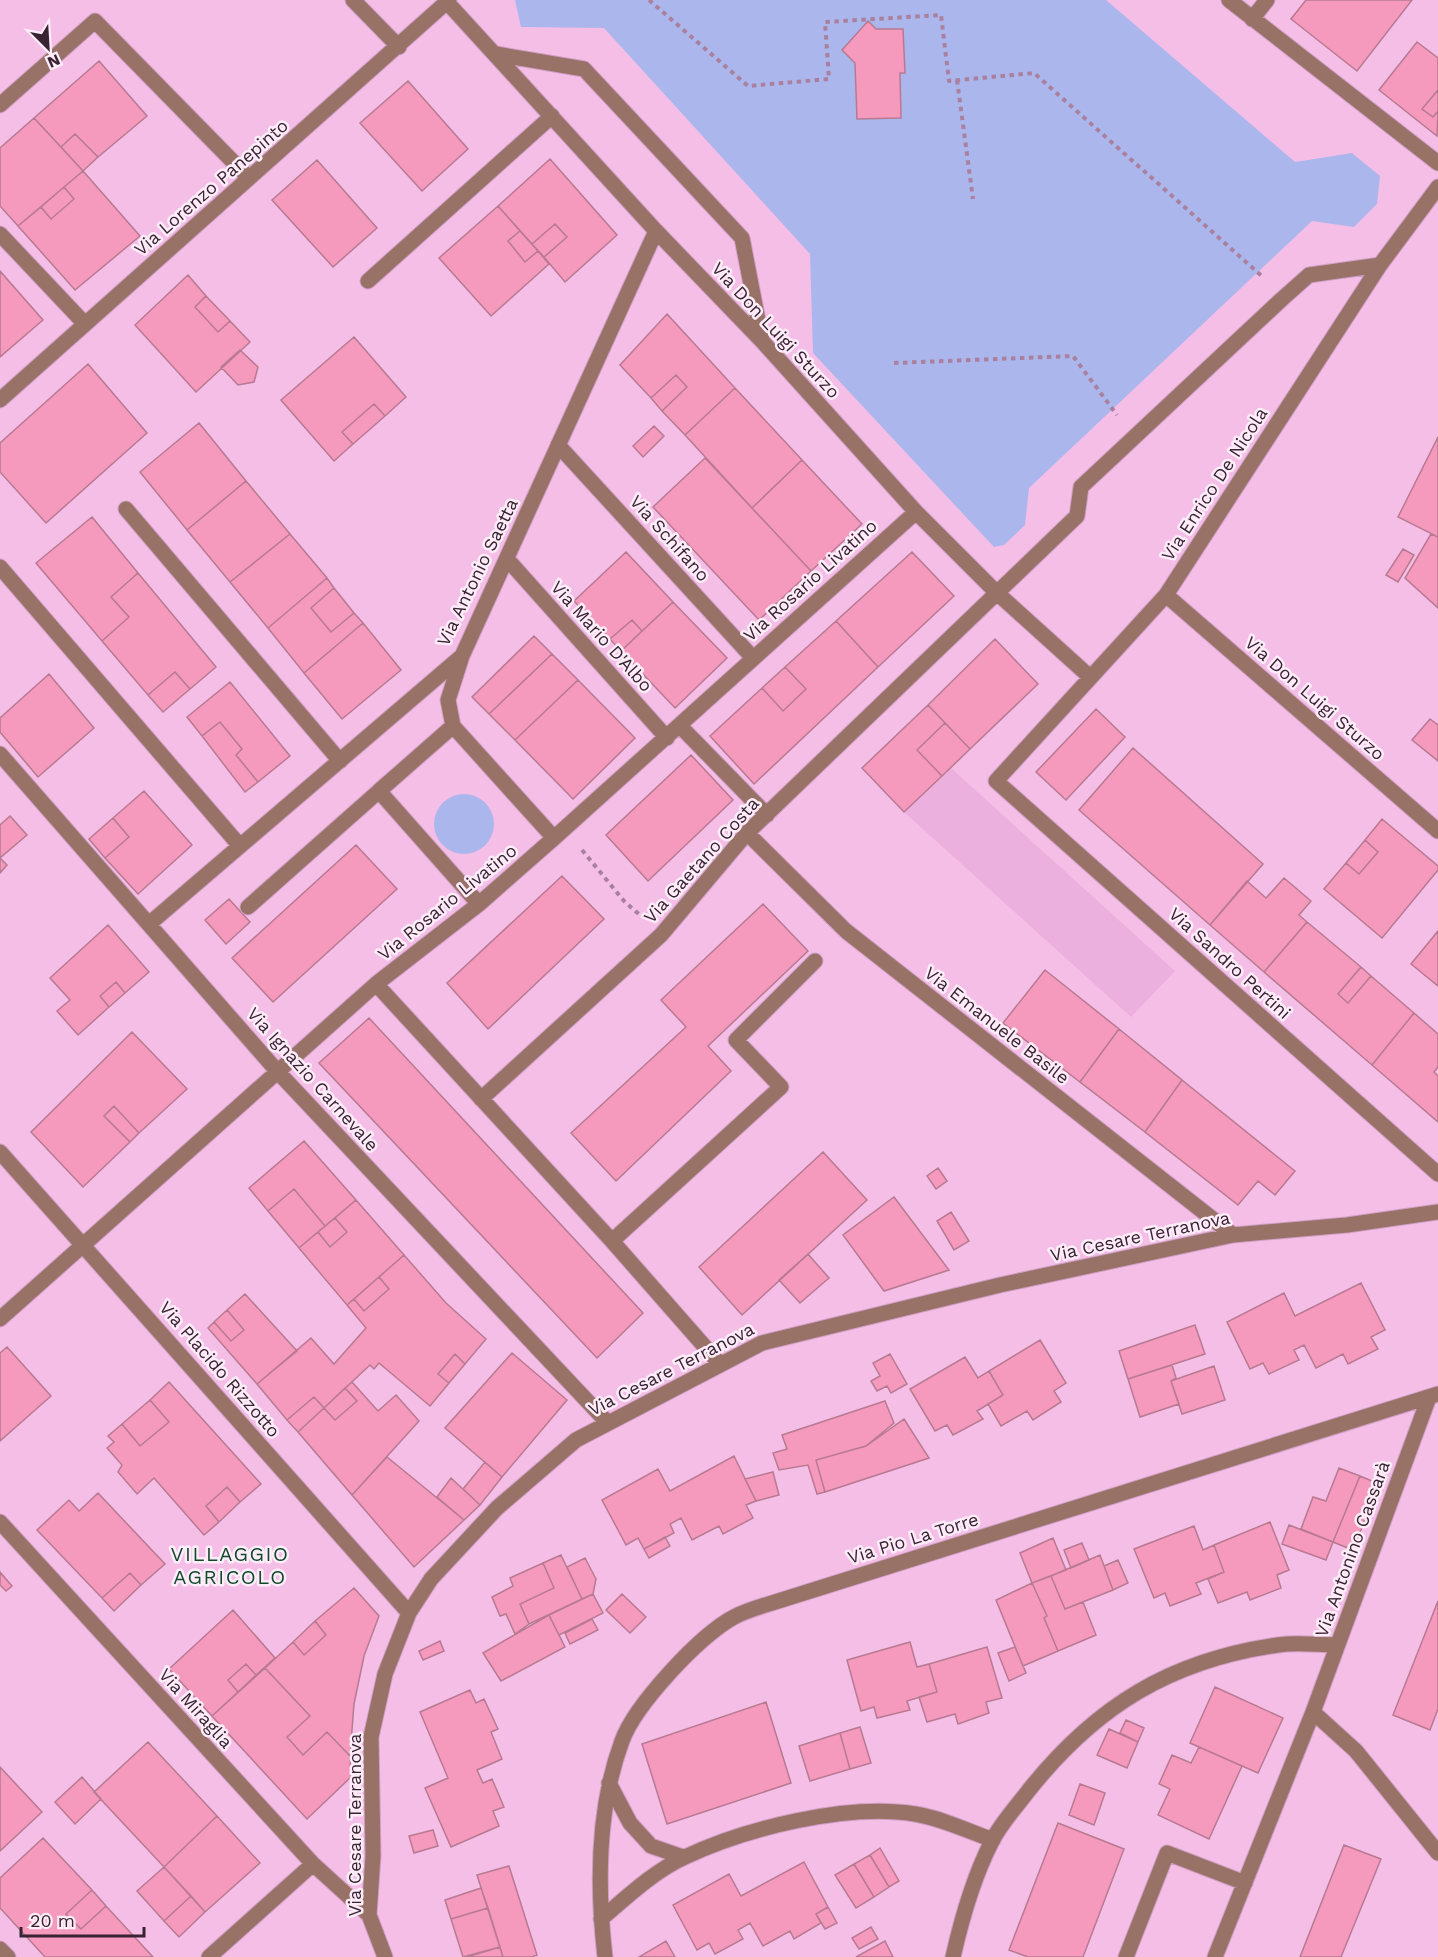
<svg xmlns="http://www.w3.org/2000/svg" width="1438" height="1957" font-family="'Work Sans',sans-serif">
<rect width="100%" height="100%" fill="#f5bee7"/>
<!-- built -->
<path fill="#ecb0de" d="M951,768L1175,971L1131,1017L904,812Z"/>
<!-- green -->
<path fill="#abb6ed" d="M515,0H1106L1295,162L1352,153L1380,176L1377,204L1354,227L1312,221L1029,488L1025,525L1004,545L994,547L813,353L810,254L604,28L521,27Z
M434 824a30 30 0 1 1 60 0a30 30 0 1 1-60 0Z"/>
<!-- building -->
<path fill="#f599bd" stroke="#b77a91" stroke-width="1.5" d="M1306,0H1412L1357,71L1291,19Z
M868,21L876,29H903L905,73H900L901,118L857,119L855,63L842,50Z
M1417,42L1438,58V90L1422,109L1433,117L1438,111L1437,136L1379,90Z
M99,61L147,116L98,157L75,134L61,147L34,118Z
M408,81L468,149L422,191L360,123Z
M1438,90V111L1433,117L1422,109Z
M34,118L83,171L18,226L0,206V148Z
M75,134L98,157L83,171L61,147Z
M550,159L617,235L565,282L544,257L567,237L555,224L532,244L498,206Z
M317,160L377,228L333,267L272,200Z
M83,171L140,236L75,290L18,226L41,207L51,219L74,199L64,187Z
M64,187L74,199L51,219L41,207Z
M498,206L520,231L508,241L525,262L538,251L549,264L491,316L439,258Z
M555,224L567,237L544,257L532,244Z
M520,231L538,251L525,262L508,241Z
M0,271L43,320L0,357Z
M188,275L206,296L195,307L218,332L230,321L250,342L196,392L135,325Z
M206,296L230,321L218,332L195,307Z
M667,314L735,388L685,435L662,411L687,387L676,375L651,398L620,365Z
M354,337L406,397L385,416L374,404L342,432L353,444L334,461L281,400Z
M240,350L258,367L254,382L238,385L221,367Z
M88,364L147,433L46,523L0,472V443Z
M676,375L687,387L662,411L651,398Z
M735,388L802,460L752,508L685,435Z
M374,404L385,416L353,444L342,432Z
M199,423L246,481L187,530L140,472Z
M654,426L664,436L643,457L633,446Z
M1438,437V537L1398,517Z
M705,458L811,571L759,620L653,507Z
M802,460L862,524L811,571L752,508Z
M246,481L290,534L230,582L187,530Z
M92,517L138,573L111,597L129,617L102,641L36,563Z
M290,534L327,578L268,628L230,582Z
M1431,534L1438,537V608L1405,578Z
M1403,549L1414,555L1398,582L1386,575Z
M626,552L673,602L642,631L632,620L610,639L574,601Z
M912,552L954,596L878,667L836,621Z
M138,573L216,667L190,689L175,672L148,695L102,641L129,617L111,597Z
M327,578L334,588L311,608L331,632L354,613L363,623L304,673L268,628Z
M334,588L354,613L331,632L311,608Z
M673,602L727,658L675,708L621,651Z
M632,620L642,631L621,651L610,639Z
M836,621L878,667L754,784L710,736L762,688L783,711L806,689L785,667Z
M363,623L401,670L342,719L304,673Z
M534,636L552,654L489,714L472,697Z
M995,639L1038,684L970,749L928,705Z
M552,654L578,680L515,740L489,714Z
M785,667L806,689L783,711L762,688Z
M175,672L190,689L163,712L148,695Z
M49,674L94,728L38,777L0,732V718Z
M578,680L635,738L573,799L515,740Z
M230,682L290,756L258,782L236,755L242,749L220,722L202,736L187,717Z
M928,705L945,723L917,750L942,776L904,812L862,768Z
M1096,709L1125,737L1066,800L1036,772Z
M1430,719L1438,725V761L1412,740Z
M220,722L242,749L236,755L258,782L245,792L202,736Z
M945,723L970,749L942,776L917,750Z
M1133,748L1263,864L1210,925L1079,810Z
M691,755L733,800L648,881L606,835Z
M144,791L192,845L138,894L105,858L129,837L113,818Z
M10,816L27,835L0,858L7,865L0,873V825Z
M113,818L129,837L105,858L89,839Z
M1382,819L1438,866V870L1382,938L1324,889L1346,863L1359,874L1378,852L1365,840Z
M1365,840L1378,852L1359,874L1346,863Z
M356,845L397,889L273,1002L232,958Z
M562,876L604,919L488,1029L447,983Z
M1284,878L1311,901L1299,915L1307,922L1264,972L1210,925L1247,881L1266,898Z
M229,899L250,922L226,944L205,920Z
M763,904L808,951L708,1046L731,1071L616,1181L571,1133L686,1027L661,1000Z
M1307,922L1361,967L1338,994L1348,1003L1371,976L1414,1013L1372,1065L1264,972Z
M108,925L149,972L125,993L116,982L100,996L109,1007L78,1035L57,1011L70,1000L50,978Z
M1438,931V986L1411,964Z
M1361,967L1371,976L1348,1003L1338,994Z
M1045,970L1119,1029L1080,1082L1003,1023Z
M116,982L125,993L109,1007L100,996Z
M1414,1013L1438,1034V1067L1434,1072L1438,1076V1122L1372,1065Z
M369,1018L643,1313L597,1358L319,1063Z
M1119,1029L1182,1080L1145,1132L1080,1082Z
M132,1032L187,1089L139,1133L114,1106L104,1116L130,1142L83,1187L31,1132Z
M1182,1080L1295,1171L1275,1195L1258,1181L1238,1205L1145,1132Z
M114,1106L139,1133L130,1142L104,1116Z
M304,1141L356,1200L325,1226L294,1189L268,1211L249,1188Z
M823,1152L867,1200L742,1315L699,1267Z
M938,1168L947,1181L936,1189L927,1176Z
M294,1189L325,1226L299,1248L268,1211Z
M894,1197L949,1270L884,1291L843,1235Z
M356,1200L404,1255L347,1305L299,1248L318,1232L330,1247L347,1232L335,1218Z
M951,1212L969,1241L954,1250L937,1221Z
M335,1218L347,1232L330,1247L318,1232Z
M808,1254L829,1278L800,1303L779,1280Z
M404,1255L446,1303L486,1339L465,1364L455,1354L438,1374L449,1383L430,1406L379,1363L374,1369L370,1365L324,1408L314,1397L287,1420L257,1384L311,1338L334,1364L366,1328L347,1305L354,1299L364,1311L389,1289L379,1277Z
M379,1277L389,1289L364,1311L354,1299Z
M1361,1283L1385,1330L1371,1337L1378,1349L1348,1364L1343,1354L1316,1368L1304,1345L1294,1350L1299,1360L1269,1374L1263,1363L1250,1369L1227,1322L1284,1293L1295,1316Z
M245,1294L297,1351L257,1384L208,1328L214,1322L231,1341L244,1330L227,1310Z
M227,1310L244,1330L231,1341L214,1322Z
M1195,1325L1205,1354L1128,1379L1119,1351Z
M1040,1340L1066,1383L1054,1391L1061,1402L1033,1420L1027,1411L1001,1426L988,1404L1003,1395L989,1371Z
M7,1347L51,1396L0,1441V1353Z
M512,1353L567,1400L502,1477L445,1428Z
M455,1354L465,1364L449,1383L438,1374Z
M890,1354L907,1384L891,1393L887,1386L877,1391L871,1381L880,1376L873,1363Z
M965,1357L978,1378L989,1371L1003,1395L977,1411L983,1419L953,1435L947,1425L935,1431L910,1389Z
M1172,1365L1176,1378L1171,1381L1179,1404L1140,1417L1128,1379Z
M1214,1366L1225,1400L1182,1414L1171,1381Z
M169,1382L261,1484L240,1502L227,1487L206,1506L219,1522L204,1535L154,1478L137,1494L118,1472L122,1465L107,1448L114,1442L108,1436L122,1424L140,1446L169,1422L150,1400Z
M352,1382L378,1411L396,1395L419,1421L352,1495L298,1432L324,1408L335,1420L357,1401L345,1388Z
M345,1388L357,1401L335,1420L324,1408Z
M314,1397L324,1408L298,1432L287,1420Z
M150,1400L169,1422L140,1446L122,1424Z
M885,1401L894,1423L866,1446L816,1460L825,1492L817,1494L808,1465L779,1470L773,1453L787,1449L782,1435Z
M904,1419L929,1458L825,1492L816,1460L866,1446Z
M734,1456L756,1501L746,1505L753,1518L723,1534L719,1526L692,1540L681,1518L670,1524L674,1533L644,1549L638,1538L626,1545L602,1500L658,1469L670,1491Z
M387,1457L464,1520L414,1567L352,1495Z
M485,1462L502,1477L480,1505L463,1489Z
M1339,1468L1360,1476L1333,1542L1301,1529L1313,1497L1326,1501Z
M773,1472L779,1495L756,1501L745,1479Z
M1360,1476L1379,1484L1353,1550L1333,1542Z
M451,1478L480,1505L464,1520L437,1497Z
M227,1487L240,1502L219,1522L206,1506Z
M98,1493L165,1564L141,1585L130,1573L102,1598L37,1530L69,1500L79,1511Z
M1270,1522L1289,1570L1277,1575L1281,1588L1250,1600L1247,1592L1218,1603L1208,1579L1224,1572L1214,1545Z
M1289,1525L1333,1542L1326,1560L1282,1544Z
M1194,1526L1203,1550L1214,1545L1224,1572L1196,1583L1201,1594L1170,1606L1165,1593L1154,1598L1134,1549Z
M665,1537L670,1546L649,1558L644,1549Z
M1053,1538L1066,1570L1032,1583L1020,1553Z
M1082,1543L1089,1560L1071,1568L1064,1550Z
M561,1555L582,1599L529,1624L520,1604L554,1588L543,1563Z
M1100,1555L1113,1590L1065,1609L1051,1576Z
M585,1558L596,1579L593,1594L582,1599L567,1567Z
M1118,1560L1128,1583L1113,1590L1104,1566Z
M543,1563L554,1588L520,1604L529,1624L515,1634L506,1614L500,1616L492,1597L513,1586L510,1578Z
M0,1572L12,1586L6,1591L0,1585Z
M130,1573L141,1585L114,1611L102,1598Z
M1051,1576L1065,1609L1083,1602L1096,1635L1058,1651L1044,1618L1047,1616L1032,1583Z
M1032,1583L1047,1616L1044,1618L1058,1651L1023,1666L996,1600Z
M354,1588L379,1616L364,1656L354,1704L350,1756L327,1732L303,1755L287,1737L310,1716L265,1668L293,1642L304,1655L326,1635L315,1621Z
M593,1594L603,1613L559,1635L549,1615Z
M622,1594L646,1617L630,1633L606,1610Z
M1438,1601V1709L1430,1730L1393,1715Z
M233,1610L275,1658L256,1675L246,1664L228,1680L238,1692L212,1716L169,1669Z
M549,1615L565,1647L501,1681L483,1653Z
M592,1619L598,1630L570,1644L565,1633Z
M315,1621L326,1635L304,1655L293,1642Z
M440,1641L444,1651L423,1660L419,1651Z
M910,1642L917,1667L929,1664L937,1692L907,1701L910,1710L877,1718L874,1707L861,1711L847,1660Z
M987,1647L1002,1698L986,1702L989,1713L958,1724L955,1714L927,1722L919,1697L937,1692L929,1664Z
M1015,1647L1026,1673L1009,1681L998,1653Z
M246,1664L256,1675L238,1692L228,1680Z
M265,1668L310,1716L287,1737L303,1755L327,1732L350,1756L351,1777L307,1819L212,1716Z
M1215,1687L1283,1718L1258,1773L1190,1743Z
M470,1690L476,1703L484,1699L498,1729L491,1732L502,1759L477,1770L483,1783L492,1779L504,1807L493,1811L499,1826L451,1847L425,1788L448,1778L420,1712Z
M766,1702L791,1783L667,1824L642,1744Z
M1126,1720L1144,1728L1138,1742L1120,1733Z
M860,1727L871,1763L850,1769L840,1733Z
M1109,1729L1138,1742L1127,1768L1097,1755Z
M840,1733L850,1769L810,1781L799,1746Z
M148,1742L217,1816L164,1867L94,1792Z
M1199,1747L1242,1766L1209,1839L1158,1815L1170,1789L1159,1784L1172,1755L1191,1763Z
M0,1767L42,1812L0,1851Z
M82,1777L101,1799L75,1824L55,1802Z
M1080,1784L1105,1793L1094,1825L1069,1815Z
M217,1816L260,1863L205,1912L164,1867Z
M1058,1823L1124,1849L1083,1957H1028L1009,1950Z
M433,1830L438,1846L414,1853L409,1836Z
M43,1838L92,1890L66,1914L81,1929L106,1906L153,1957H45L0,1908V1878Z
M1344,1845L1381,1859L1341,1957H1300Z
M880,1848L899,1881L889,1887L870,1855Z
M870,1855L889,1887L874,1897L854,1864Z
M804,1862L828,1907L816,1914L821,1923L794,1939L790,1931L763,1946L750,1923L738,1930L743,1939L715,1954L709,1943L697,1950L673,1905L729,1874L741,1896Z
M854,1864L874,1897L856,1908L835,1875Z
M509,1866L537,1955L532,1957H503L477,1875Z
M164,1867L191,1896L164,1921L137,1891Z
M481,1888L488,1908L451,1919L445,1900Z
M92,1890L106,1906L81,1929L66,1914Z
M191,1896L205,1912L179,1937L164,1921Z
M828,1907L837,1923L825,1929L816,1914Z
M488,1908L500,1947L463,1957L451,1919Z
M871,1927L878,1939L859,1949L852,1938Z
M666,1941L675,1957H639Z
M885,1941L893,1957H856Z
M500,1947L503,1957H467Z"/>
<g fill="none" stroke-linecap="round" stroke-linejoin="round">
<defs>
<path id="minor" d="M353,0L399,47
M445,0L656,231L762,341L916,512L997,593L1090,677
M1229,0L1438,163
M1252,19L1267,0
M496,54L584,69L742,238L762,341
M0,105L95,21L249,178
M1438,187L1380,265L1166,595L996,781L1438,1174
M0,234L85,324
M368,281L552,116
M0,400L449,0
M558,445L753,658
M126,509L340,761
M507,559L667,738
M0,567L240,846
M1166,595L1438,831
M462,656L448,700L453,726L379,791L479,904
M453,726L554,838
M680,726L767,815
M0,754L277,1071L607,1422
M747,833L846,931L1233,1235
M248,907L379,791
M149,924L462,656L656,231
M376,984L612,1241L720,1364
M481,1099L661,935L747,833L1077,516L1081,487L1282,299L1309,275L1380,265
M0,1152L409,1613
M612,1241L781,1087L736,1040L815,961
M0,1319L376,984L479,904L554,838L916,512
M0,1522L313,1864L369,1915
M1313,1712L1356,1751L1438,1853
M609,1783L630,1823L651,1846L683,1857
M601,1919C627,1897 654,1871 685,1857C746,1828 848,1803 915,1814C941,1818 968,1831 993,1840
M0,1949L8,1957
M209,1957L313,1864
M385,1957L369,1915L373,1856L371,1737L385,1674L409,1613L431,1579L497,1508L576,1440L762,1343L1000,1285L1233,1235L1347,1225L1438,1212
M605,1957C597,1887 597,1808 622,1741C635,1705 700,1635 734,1617C745,1611 759,1607 772,1603L1438,1394
M953,1957C962,1917 973,1878 992,1841C1001,1823 1017,1806 1029,1790C1096,1706 1171,1660 1278,1645C1297,1642 1318,1645 1337,1645
M1126,1957L1167,1853L1245,1883
M1215,1957L1313,1712L1428,1400"/>
</defs>
<!-- minor casing -->
<use href="#minor" stroke="#cf9fc3" stroke-width="17"/>
<!-- path -->
<path stroke="#a9809e" stroke-width="4" stroke-dasharray="4.5 4.5" stroke-linecap="butt" d="M649,0L748,86L829,79L825,22L941,15L949,81L1034,73L1264,278
M957,80L973,199
M894,363L1073,356L1117,415
M582,850L624,901L641,916"/>
<!-- minor -->
<use href="#minor" stroke="#987167" stroke-width="15"/>
</g>
<g text-anchor="middle" dominant-baseline="central" stroke-width="5" stroke-linejoin="round" paint-order="stroke">
<!-- street labels -->
<g font-size="18" fill="#382333" stroke="#feedf9">
<text transform="translate(211 187) rotate(-41)">Via Lorenzo Panepinto</text>
<text transform="translate(776 330) rotate(47)">Via Don Luigi Sturzo</text>
<text transform="translate(1214 484) rotate(-57)">Via Enrico De Nicola</text>
<text transform="translate(670 538) rotate(48)">Via Schifano</text>
<text transform="translate(477 572) rotate(-64)">Via Antonio Saetta</text>
<text transform="translate(810 580) rotate(-42)">Via Rosario Livatino</text>
<text transform="translate(602 636) rotate(48)">Via Mario D'Albo</text>
<text transform="translate(1315 698) rotate(41)">Via Don Luigi Sturzo</text>
<text transform="translate(701 860) rotate(-48)">Via Gaetano Costa</text>
<text transform="translate(447 902) rotate(-39)">Via Rosario Livatino</text>
<text transform="translate(1230 963) rotate(42)">Via Sandro Pertini</text>
<text transform="translate(997 1025) rotate(38)">Via Emanuele Basile</text>
<text transform="translate(313 1079) rotate(48)">Via Ignazio Carnevale</text>
<text transform="translate(1140 1236) rotate(-12)">Via Cesare Terranova</text>
<text transform="translate(220 1369) rotate(49)">Via Placido Rizzotto</text>
<text transform="translate(671 1369) rotate(-27)">Via Cesare Terranova</text>
<text transform="translate(913 1538) rotate(-17)">Via Pio La Torre</text>
<text transform="translate(1352 1549) rotate(-70)">Via Antonino Cassarà</text>
<text transform="translate(196 1708) rotate(48)">Via Miraglia</text>
<text transform="translate(354 1825) rotate(-90)">Via Cesare Terranova</text>
</g>
<!-- neighbourhood labels -->
<g font-size="20" letter-spacing="1.5" fill="#0e492a" stroke="#feedf9">
<text x="230" y="1554">VILLAGGIO<tspan x="230" dy="23">AGRICOLO</tspan></text>
</g>
</g>
<!-- north arrow -->
<g transform="translate(48 48) rotate(156)" stroke="#feedf9" stroke-width="4.5" paint-order="stroke">
<path d="M0-4.5L10 22L0 15L-10 22Z" fill="#382333"/>
<text y="-9" font-size="16" font-weight="bold" text-anchor="middle" fill="#382333">N</text>
</g>
<!-- scale -->
<path d="M21 1927v9h123v-9" fill="none" stroke="#382333" stroke-width="3"/>
<text x="30" y="1927" font-size="18" fill="#382333" stroke="#feedf9" stroke-width="4.5" paint-order="stroke">20 m</text>
</svg>
